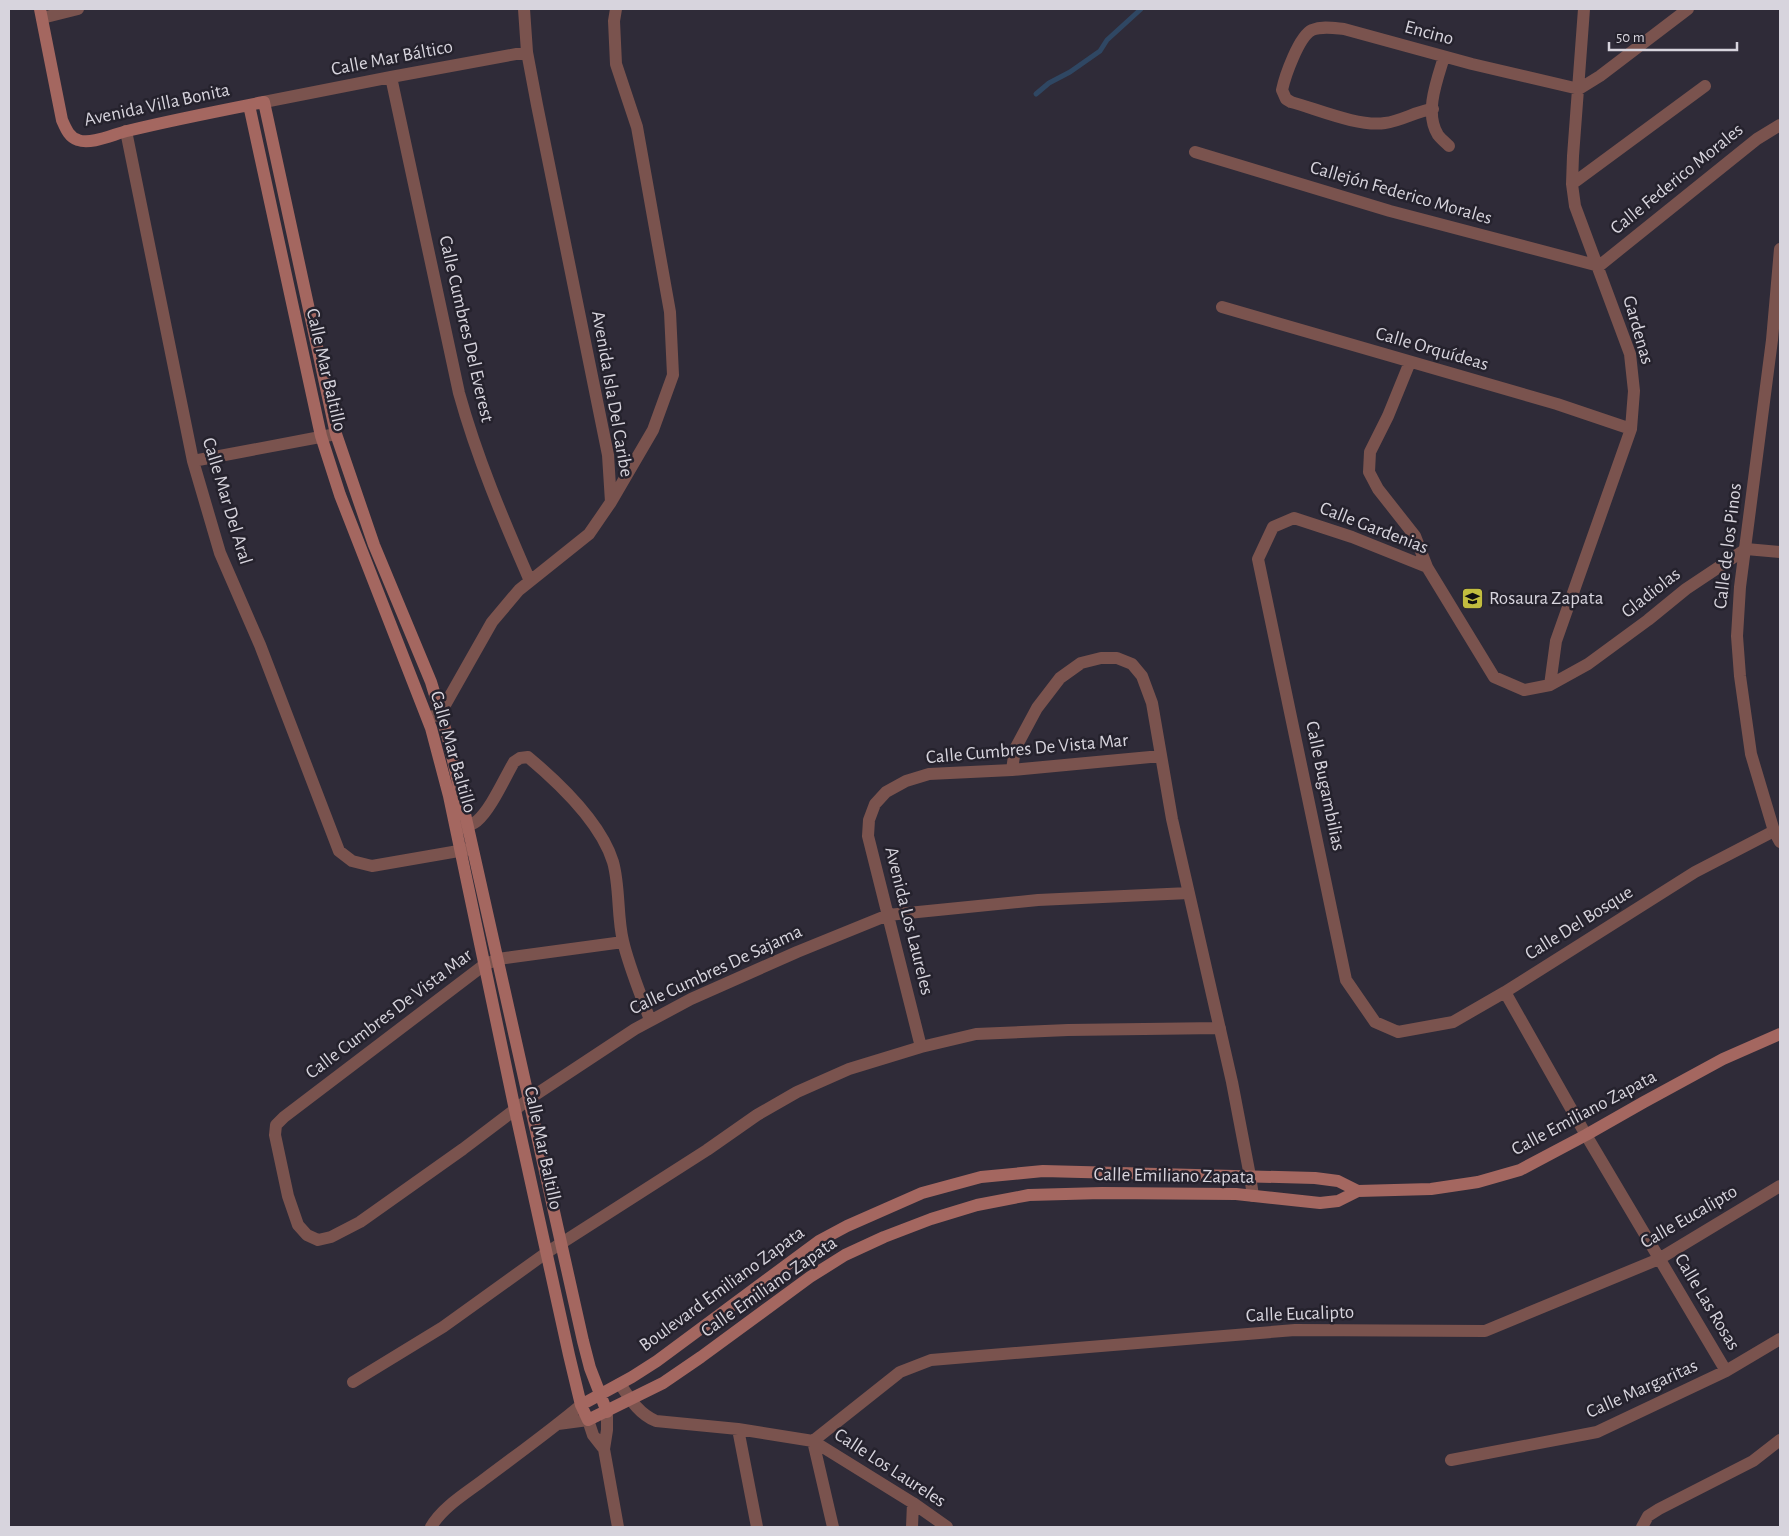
<svg xmlns="http://www.w3.org/2000/svg" width="1789" height="1536" font-family="'Alegreya Sans',sans-serif">
<rect width="100%" height="100%" fill="#2f2b38"/>
<g fill="none" stroke-linecap="round" stroke-linejoin="round">
<!-- stream -->
<path stroke="#2f4763" stroke-width="5" d="M1036,94L1049,83L1070,72L1100,51L1107,40L1141,9"/>
<!-- minor -->
<path stroke="#7a534e" stroke-width="12" d="M42,18L78,9
M1444,57C1437,80 1424,113 1438,135C1441,139 1446,143 1449,146
M391,77L459,393C477,458 503,519 530,581
M264,102L391,77L527,52
M1433,109C1416,111 1402,121 1385,123C1358,127 1317,109 1291,102L1286,99L1282,90C1285,76 1299,36 1312,30C1322,26 1333,28 1344,29L1472,64L1579,89L1600,76L1688,9
M126,131L193,461L220,553L260,645L339,851L352,861L372,866L470,849
M1195,152L1390,211L1599,266L1757,139L1780,125
M1572,184L1705,86
M1222,307L1557,404L1631,429
M1410,362L1388,416L1370,452L1369,472L1378,489L1415,536L1427,567
M193,461L336,434
M611,502L653,430L673,375L670,312L637,127L616,64L614,21L616,9
M1550,685L1556,641L1631,429L1634,391L1630,354L1575,206L1572,184L1573,156L1584,9
M428,719L441,712L492,622L519,590L589,534L611,502L608,455L537,105L527,52L524,9
M1012,770L1015,749L1037,708L1060,678L1081,663L1101,658H1117L1132,664L1142,676L1152,703L1172,819L1232,1082L1250,1176L1253,1196
M459,829C465,827 472,825 477,821C491,809 504,779 514,762L520,758L528,757C559,783 601,823 613,862C620,887 617,916 623,941C629,967 641,995 650,1020
M1774,831L1695,872L1505,992L1453,1022L1398,1032L1375,1022L1346,980L1258,559L1273,527L1294,518L1352,537L1427,567L1494,677L1524,690L1550,685L1588,664L1648,620L1686,589L1746,549L1780,552
M623,942L498,959L484,965L284,1117L276,1125L275,1135L288,1196L298,1225L307,1235L318,1240L331,1237L360,1222L463,1149L529,1099L635,1029L691,999L797,952L888,915L1038,900L1189,893
M1505,992L1586,1135L1726,1371
M921,1047L868,836L869,820L875,804L886,792L906,781L929,774L1012,770L1161,756
M353,1382L443,1327L546,1253L707,1150L757,1115L797,1092L849,1069L921,1047L976,1034L1068,1030L1220,1028
M620,1384C630,1399 639,1414 656,1421L738,1429L813,1441L913,1503L947,1527
M607,1412V1430L604,1449L618,1527
M588,1420L593,1435L604,1449
M738,1429L757,1527
M813,1441L900,1372L931,1360L1295,1330L1485,1331L1659,1259L1780,1186
M813,1441L833,1527
M1451,1460L1597,1432L1726,1371L1780,1339
M912,1527L913,1503
M1642,1527L1648,1516L1659,1509L1753,1461L1780,1440"/>
<!-- tertiary -->
<path stroke="#7a534e" stroke-width="12" d="M1780,249L1772,340L1740,587L1737,636L1740,676L1751,754L1774,831L1780,842
M558,1424L588,1420
M431,1527C442,1507 468,1492 486,1478C518,1454 550,1431 581,1405"/>
<!-- secondary -->
<path stroke="#a46760" stroke-width="12" d="M40,9L62,120C66,129 69,137 78,140C91,145 114,134 127,131C172,120 218,111 264,102L336,434L374,545L431,682L448,738L583,1341L590,1368L607,1412
M249,105L321,436L340,495L431,728L449,796L515,1110L569,1355L581,1405L588,1420L663,1383L701,1357L810,1277L845,1255L884,1237L931,1219L977,1205L1029,1195L1102,1193L1236,1194L1320,1203L1338,1201L1358,1191L1431,1189L1478,1182L1520,1170L1586,1135L1644,1102L1723,1059L1780,1034
M581,1405L632,1377L657,1361L819,1241L847,1226L922,1193L981,1177L1043,1171L1315,1178L1338,1181L1358,1191"/>
</g>
<!-- icons -->
<defs>
<symbol id="school-square" viewBox="-11 -11 22 22"><rect x="-9" y="-9" width="18" height="18" rx="4" fill="#c2bd3f" stroke="#25222d"/><path d="M0-5L7-2L0 1L-7-2ZM-4 1L0 2.5L4 1V4Q0 6-4 4Z" fill="#111"/></symbol>
</defs>
<g fill-rule="evenodd">
<use href="#school-square" x="1460" y="586" width="25" height="25"/>
</g>
<g text-anchor="middle" dominant-baseline="central" stroke-width="5" stroke-linejoin="round" paint-order="stroke">
<!-- street labels -->
<g font-size="19" fill="#d7d4dd" stroke="#25222d">
<text transform="translate(1429 33) rotate(15)">Encino</text>
<text transform="translate(392 58) rotate(-11)">Calle Mar Báltico</text>
<text transform="translate(157 105) rotate(-12)">Avenida Villa Bonita</text>
<text transform="translate(1677 179) rotate(-39)">Calle Federico Morales</text>
<text transform="translate(1401 193) rotate(16)">Callejón Federico Morales</text>
<text transform="translate(466 329) rotate(77)">Calle Cumbres Del Everest</text>
<text transform="translate(1638 330) rotate(74)">Gardenas</text>
<text transform="translate(1432 349) rotate(16)">Calle Orquídeas</text>
<text transform="translate(326 370) rotate(77)">Calle Mar Baltillo</text>
<text transform="translate(612 394) rotate(80)">Avenida Isla Del Caribe</text>
<text transform="translate(227 501) rotate(73)">Calle Mar Del Aral</text>
<text transform="translate(1374 528) rotate(21)">Calle Gardenias</text>
<text transform="translate(1728 546) rotate(-83)">Calle de los Pinos</text>
<text transform="translate(1651 593) rotate(-38)">Gladiolas</text>
<text transform="translate(1027 749) rotate(-5)">Calle Cumbres De Vista Mar</text>
<text transform="translate(453 752) rotate(74)">Calle Mar Baltillo</text>
<text transform="translate(1325 786) rotate(78)">Calle Bugambilias</text>
<text transform="translate(909 921) rotate(76)">Avenida Los Laureles</text>
<text transform="translate(1579 923) rotate(-32)">Calle Del Bosque</text>
<text transform="translate(716 970) rotate(-25)">Calle Cumbres De Sajama</text>
<text transform="translate(389 1014) rotate(-37)">Calle Cumbres De Vista Mar</text>
<text transform="translate(1584 1113) rotate(-28)">Calle Emiliano Zapata</text>
<text transform="translate(543 1148) rotate(78)">Calle Mar Baltillo</text>
<text transform="translate(1174 1176) rotate(1)">Calle Emiliano Zapata</text>
<text transform="translate(1689 1217) rotate(-30)">Calle Eucalipto</text>
<text transform="translate(769 1287) rotate(-35)">Calle Emiliano Zapata</text>
<text transform="translate(722 1289) rotate(-36)">Boulevard Emiliano Zapata</text>
<text transform="translate(1707 1302) rotate(59)">Calle Las Rosas</text>
<text transform="translate(1300 1314) rotate(-2)">Calle Eucalipto</text>
<text transform="translate(1642 1389) rotate(-24)">Calle Margaritas</text>
<text transform="translate(890 1468) rotate(33)">Calle Los Laureles</text>
</g>
<!-- poi labels -->
<g font-size="19" fill="#d7d4dd" stroke="#25222d" text-anchor="start">
<text x="1489" y="598">Rosaura Zapata</text>
</g>
</g>
<!-- border -->
<rect width="1789" height="1536" fill="none" stroke="#d7d4dd" stroke-width="20"/>
<!-- scale -->
<path d="M1609 42v8h128v-8" fill="none" stroke="#d7d4dd" stroke-width="2.5"/>
<text x="1616" y="42" font-size="15" fill="#d7d4dd" stroke="#25222d" stroke-width="4" paint-order="stroke">50 m</text>
</svg>
